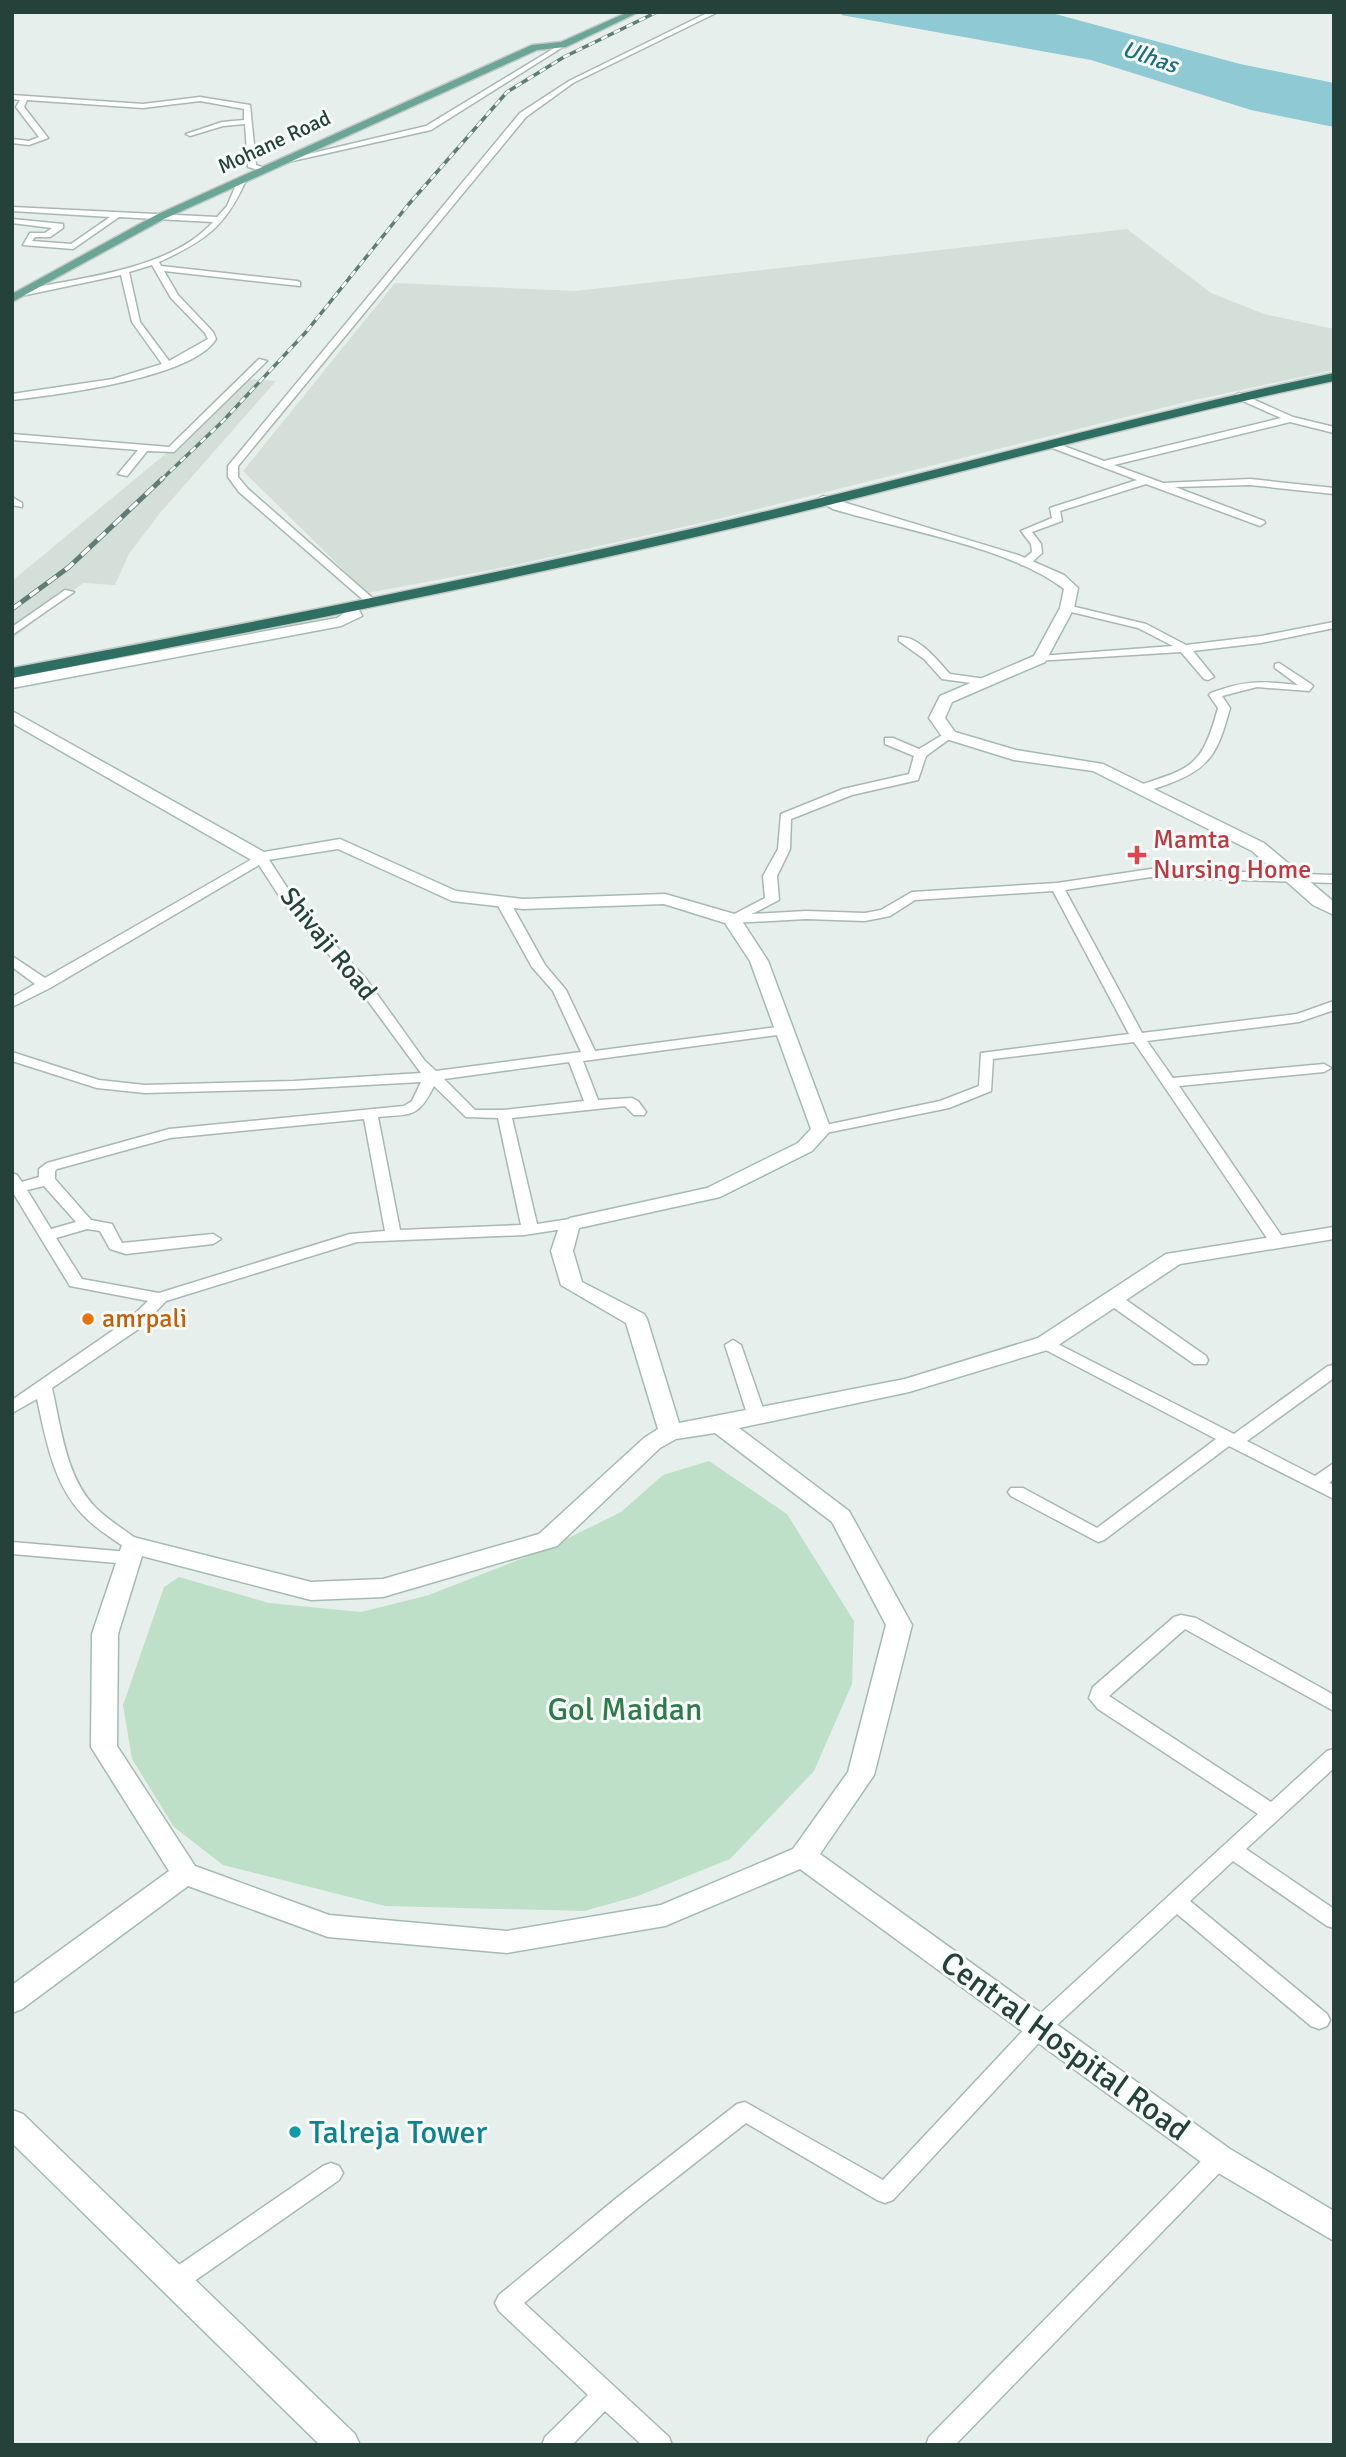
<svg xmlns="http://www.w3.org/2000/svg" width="1346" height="2457" font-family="Signika,sans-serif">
<rect width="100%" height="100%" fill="#e6efeb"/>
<!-- built -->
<path fill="#d4dfda" d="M1127,229L1211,293L1264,314L1334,329V370L1190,401L718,519L511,566L367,593L243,471L395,283L575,291Z
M245,379L276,381L160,513L129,554L115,585L83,583L12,639V581L204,422Z"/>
<!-- green -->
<path fill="#bfe0c8" d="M709,1461L787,1514L854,1621L852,1684L814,1771L730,1859L638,1896L584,1911L385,1906L223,1865L174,1827L132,1759L123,1705L164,1587L179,1577L269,1603L361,1612L429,1595L544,1550L621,1512L663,1475Z"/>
<!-- water -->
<path fill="#8ec9d4" d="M844,12H1048L1240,64L1334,83V127L1251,110L1091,60L841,15Z"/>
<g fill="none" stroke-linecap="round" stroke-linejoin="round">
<defs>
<path id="street" d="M709,12H718L573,83L526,117L238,466V477L247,488L377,602L368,604L239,492L228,477V466L520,113L569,81Z
M561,44L566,45L431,130L279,164L275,162L426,126Z
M12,95L143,104L200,97L250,105L256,165L267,169L263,171L248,167L245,124L223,126L190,136L186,134L222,122L244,120V109L200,101L143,108L27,100L24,107L48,138L29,145L12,143V139L29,141L39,137L16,107L20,100L12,99Z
M243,176L247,178C226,226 207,240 159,262L161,266L297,281L300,282V286L164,271L178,295L213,332L216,339C193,378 56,395 12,400V394L113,379L162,364L132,322L121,275L26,295L22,292L23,290C82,277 170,270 213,222L119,217L73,249L23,245L30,233H45L52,228L12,223V219L63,224V228L50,237H35L32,241L71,244L110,217L12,211V207L217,217L227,206L239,178ZM152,265L171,298L205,333L208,339L169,361L140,322L129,272Z
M259,359L267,361L174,452L147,451L127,476L118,474L138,450L12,440V434L169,447Z
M1239,393L1293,417L1334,427V433L1290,422L1114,465L1163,483L1250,479L1334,488V494L1250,485L1175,487L1264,521L1265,523L1260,526L1146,484L1060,511L1062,521L1032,532L1041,544L1042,553L1029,565H1021V561L1032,552L1031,544L1021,531L1052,518L1050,508L1137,480L1047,446V442H1053L1104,461L1281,418L1236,398L1234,396Z
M12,497L22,503V507L12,505Z
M65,590L74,592L12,635V627Z
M1067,605L1146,624L1186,645L1261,636L1334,622V628L1261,643L1193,651L1214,677L1208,680L1204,679L1181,652L1036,661V657L1040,656L1173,646L1138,628L1063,610L1062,608Z
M899,637C918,635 938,661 950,674L986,679L992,682L986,685L942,679L924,659L899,641Z
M1279,663L1311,684L1313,686L1309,691L1257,687L1222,696L1230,708C1218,751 1212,768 1168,784C1158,787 1147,793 1137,792V786C1192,768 1202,767 1218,708L1209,695L1211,693C1246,680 1261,681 1298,685L1275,668V664Z
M949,731L955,735L926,756L918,780L852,795L791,819L790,849L777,876L779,900L752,914L806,911L865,913L881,910L912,892L1057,883L1151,869L1334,875V883L1151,877L1065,890L1142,1033L1297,1014L1334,1001V1010L1299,1022L1147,1041L1173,1078L1324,1064L1331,1068L1324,1072L1179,1086L1285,1241L1283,1244H1271L1134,1042L993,1059L991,1091L949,1108L821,1134L814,1130L821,1126L940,1101L979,1086L981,1053L1129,1034L1053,891L915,900L890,916L865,921L806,919L732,923L725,919L765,898L763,876L778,849L781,814L843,789L909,774L914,756L885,744V738H893L919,749Z
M261,854L266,855L297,903L367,980L425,1061L436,1071L581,1052L553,991L532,967L496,902L503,898L510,902L545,965L566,990L595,1051L785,1026L792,1030L785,1034L583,1061L598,1100L632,1098L638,1101L646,1112L644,1115H634L625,1106L512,1118L537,1224L570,1219L578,1224L576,1227L524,1235L357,1242L166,1301L140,1328L52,1388C61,1428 66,1477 95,1507C108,1520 125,1530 139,1541L142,1545L139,1549H127C112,1538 96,1529 83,1515C53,1484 46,1439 37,1399L12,1413V1400L128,1320L148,1301L70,1286L12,1191V1173L17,1175L22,1182L39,1177V1169L47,1163L169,1129L404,1106L412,1101L421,1082L294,1089L145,1093L97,1088L12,1061V1052L99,1080L145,1085L294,1081L421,1073L357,986L287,908L259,865L50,988L12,1007V997L35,984L12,967V956L45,978ZM569,1062L584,1101L504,1110H475L444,1079ZM434,1086L466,1117L498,1118L521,1225L400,1230L378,1117C412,1114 418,1118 434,1086ZM364,1119L385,1231L350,1234L159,1293L82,1279L56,1238L87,1229L100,1231L110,1249L126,1254L213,1244L221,1239L213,1234L122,1243L112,1224L91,1220L55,1179V1171L57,1169L170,1138ZM44,1186L76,1222L51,1229L27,1190Z
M1113,1294L1119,1295L1206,1356L1208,1360L1206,1364H1194L1107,1303L1105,1299L1107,1295Z
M1046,1338L1234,1434L1328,1366L1334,1365V1378L1247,1441L1315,1476L1334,1463V1479L1329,1483L1334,1485V1499L1229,1446L1104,1540L1098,1542L1011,1496L1008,1492L1011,1488H1023L1097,1528L1216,1439L1040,1347L1038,1343Z
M733,1340L741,1345L766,1417L763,1421H751L748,1417L725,1345Z
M12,1542L129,1552L135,1554L138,1558L135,1562L129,1564L12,1554Z
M1181,1615L1196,1618L1334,1695V1711L1185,1629L1109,1696L1271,1802L1327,1751L1334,1749V1768L1246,1849L1334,1909V1928L1327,1926L1233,1861L1190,1901L1327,2014L1330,2020L1327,2026L1319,2029L1311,2026L1177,1914L1047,2034L893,2200L885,2203L877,2200L746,2123L635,2210L524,2303L669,2437L672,2445H642L605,2411L572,2445H542L545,2437L588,2395L499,2311L495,2303L499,2295L619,2196L737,2104L745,2102L883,2180L1031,2022L1258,1814L1098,1709L1089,1698L1093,1687L1174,1617Z
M1219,2148L1227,2151L1230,2158L1227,2165L955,2445H926L929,2437L1211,2151Z
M331,2163L339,2166L343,2173L339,2180L183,2289L175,2292L167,2289L163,2281L167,2273L323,2166Z"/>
<path id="secondary" d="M823,496L1018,555L1064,575L1078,588L1074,608L1045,662L952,702L945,718L955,732L1016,750L1103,764L1264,843L1334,902V915L1313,905L1252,851L1093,771L1014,760L943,738L929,718L940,696L1034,656L1060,608L1064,589C1011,547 898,529 833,509L816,500Z
M353,607L358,608L362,616L341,626L12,688V678L337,618Z
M12,711L264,852L340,839L456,891L523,899L665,894L738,915L768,961L831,1130L812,1151L720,1197L579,1228L573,1251L582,1282L644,1314L647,1319L679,1423L905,1379L1038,1338L1166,1254L1334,1227V1239L1180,1264L1054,1348L909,1392L739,1428L849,1511L912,1625L874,1775L820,1854L1230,2149L1334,2211V2241L1208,2167L800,1869L665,1926L507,1953L328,1937L188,1886L22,2009L12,2013V1985L169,1871L91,1747L92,1634L124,1539L133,1537L311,1582L383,1579L539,1534L644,1438L658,1429L626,1323L561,1285L551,1251L560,1224L570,1218L707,1188L798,1143L811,1129L750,961L725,923L664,904L523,909L452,901L338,849L255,862L12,723ZM715,1433L832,1522L886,1625L848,1772L793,1849L661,1905L507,1931L329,1915L195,1866L117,1746L118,1634L142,1556L311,1600L383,1597L557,1546L660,1448L676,1439Z
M12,2110L23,2114L355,2434L360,2445H320L12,2143Z"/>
<path id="primary" d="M628,12H639L566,47L537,50L164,219L12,302V294L156,215L532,45L561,42Z"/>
<path id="highway" d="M1334,373V381C1140,422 951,476 759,522C511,581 262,630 12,678V668C262,621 511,572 759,513C951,468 1140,414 1334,373Z"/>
</defs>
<!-- street casing -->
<use href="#street" stroke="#a8b8b2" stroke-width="3"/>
<!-- secondary casing -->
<use href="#secondary" stroke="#a4bbb3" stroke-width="3"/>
<!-- primary casing -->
<use href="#primary" stroke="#c2cac8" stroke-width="3"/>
<!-- highway casing -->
<use href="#highway" stroke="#c2cac8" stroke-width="3"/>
<!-- street -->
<use href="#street" fill="#fff" fill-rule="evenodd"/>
<!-- secondary -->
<use href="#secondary" fill="#fff" fill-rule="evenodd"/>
<!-- primary -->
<use href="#primary" fill="#6aa596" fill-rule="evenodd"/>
<!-- highway -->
<use href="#highway" fill="#2f6f62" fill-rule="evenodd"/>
<defs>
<path id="rail-far1" d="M160,481L223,421L306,332L408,205L507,92L564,57L657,12"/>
<path id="rail" d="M12,609L69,567L162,479"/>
</defs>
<!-- rail-far1 casing -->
<use href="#rail-far1" stroke="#5f7d75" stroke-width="3.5"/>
<!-- rail casing -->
<use href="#rail" stroke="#5f7d75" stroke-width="5"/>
<!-- rail-far1 -->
<use href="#rail-far1" stroke="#f7fbf9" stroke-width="2.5" stroke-dasharray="7" stroke-linecap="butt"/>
<!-- rail -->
<use href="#rail" stroke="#f7fbf9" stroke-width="3.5" stroke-dasharray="11" stroke-linecap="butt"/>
</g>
<!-- markers -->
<path fill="#e0444e" stroke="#f7fbf9" stroke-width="2.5" d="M1133.5 844.5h7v7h7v7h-7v7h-7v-7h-7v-7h7z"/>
<circle fill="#e8710a" stroke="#f7fbf9" stroke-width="2.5" cx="88" cy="1319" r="7"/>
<circle fill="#0f9aa8" stroke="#f7fbf9" stroke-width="2.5" cx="295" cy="2132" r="7"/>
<g text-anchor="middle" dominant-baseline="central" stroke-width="6" stroke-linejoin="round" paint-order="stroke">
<!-- far-street labels -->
<g font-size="21" fill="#24423a" stroke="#f7fbf9">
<text transform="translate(274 142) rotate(-25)">Mohane Road</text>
</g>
<!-- far-water labels -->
<g font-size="23" font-style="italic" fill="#1c6f80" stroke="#f7fbf9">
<text transform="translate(1150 57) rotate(19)">Ulhas</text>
</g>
<!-- health labels -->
<g font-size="26" fill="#be3a42" stroke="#f7fbf9" text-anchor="start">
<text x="1153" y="840">Mamta<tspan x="1153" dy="30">Nursing Home</tspan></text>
</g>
<!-- street labels -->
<g font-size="26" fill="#24423a" stroke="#f7fbf9">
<text transform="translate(328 944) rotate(51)">Shivaji Road</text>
</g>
<!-- food labels -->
<g font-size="26" fill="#c56008" stroke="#f7fbf9" text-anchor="start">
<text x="102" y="1319">amrpali</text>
</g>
<!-- near-park labels -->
<g font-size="32" fill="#2d7a4b" stroke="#f7fbf9">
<text x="625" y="1709">Gol Maidan</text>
</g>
<!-- near-street labels -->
<g font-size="32" fill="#24423a" stroke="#f7fbf9">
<text transform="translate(1065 2046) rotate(36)">Central Hospital Road</text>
</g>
<!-- near-culture labels -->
<g font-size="32" fill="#0d838f" stroke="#f7fbf9" text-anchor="start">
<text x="309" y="2132">Talreja Tower</text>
</g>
</g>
<!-- border -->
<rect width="1346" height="2457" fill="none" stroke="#24423a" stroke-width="28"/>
</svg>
